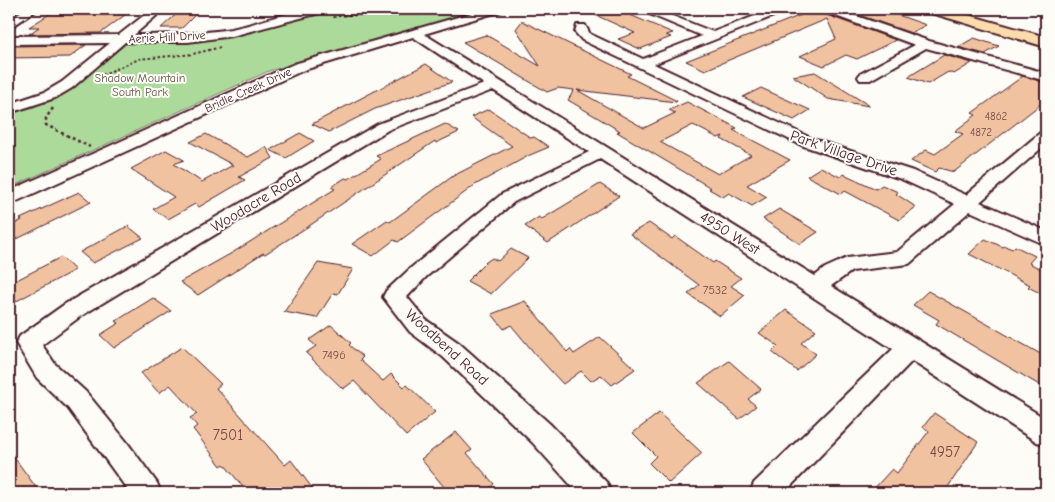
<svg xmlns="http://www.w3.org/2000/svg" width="1055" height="502" font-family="'Comic Neue',sans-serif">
<rect width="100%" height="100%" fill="#fdfcf7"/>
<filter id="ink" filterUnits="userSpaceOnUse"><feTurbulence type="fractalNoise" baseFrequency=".02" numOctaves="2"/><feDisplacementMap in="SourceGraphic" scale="10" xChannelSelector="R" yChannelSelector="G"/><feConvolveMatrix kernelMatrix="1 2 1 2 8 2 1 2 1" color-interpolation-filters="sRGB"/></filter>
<g filter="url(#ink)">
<!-- green -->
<path fill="#acda9a" stroke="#7b7c62" d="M341,9H486L269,71L9,188V114L34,107L70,90L126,44L186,43L233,36Z"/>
<!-- building -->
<path fill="#f0c2a0" stroke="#4a1f2b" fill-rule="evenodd" d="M62,9H133L101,33L29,34L39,27H29L51,13Z
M182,9H201L182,28H161Z
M582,9H611L623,12L673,33L666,35L671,37L640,49L618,39L635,33Z
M816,9H819L821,13L896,40L857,59L846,55L824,66L800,56L836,39L827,19L705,70L686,61Z
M841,9H881L926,25L911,33Z
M522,21L631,74L627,76L677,101L676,102L577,90L644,128L675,113L669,110L687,102L737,128L733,130L790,160L747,185L767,197L752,206L729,193L723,197L709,189L711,188L617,132L620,131L568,100L574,90L558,88L547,92L463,42L486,35L540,66L516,29ZM693,125L718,138L723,136L721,139L751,155L718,174L660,142Z
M974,38L999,46L985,54L958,47Z
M86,45L70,57L9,58V47L11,46Z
M944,55L972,63L954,74L948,72L928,84L908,77Z
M426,64L452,82L375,109L329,132L312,124Z
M815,72L870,106H869L828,99L793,76Z
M1023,76L1046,83V100L954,172L939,168L935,172L911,161L926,150L935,154L963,134L955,131L976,115L972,113Z
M761,88L810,110L794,120L743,97Z
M489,109L531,138L534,137L549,147L530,155L475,185L398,242L394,240L373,256L352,244L387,220L390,222L453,176L512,146L471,117Z
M445,124L459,132L436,143L435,141L312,224L265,254L263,253L198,295L180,282L232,253L335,189L331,187L345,178L348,179L381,159L376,156Z
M300,133L314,141L286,158L270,150Z
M206,134L248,157L266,147L273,158L239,177L245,180L199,207L195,204L168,219L153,209L174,197L131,169L166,150L184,160L174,164L202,182L233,165L190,142Z
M821,167L840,177L844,174L876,189L882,185L898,192L896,194L916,207L899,220L845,191L841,194L807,176Z
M600,184L619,196L548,243L525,226L539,217L542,219Z
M79,192L91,202L9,243V227L22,220L20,219Z
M779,209L818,232L800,244L763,219Z
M649,223L672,239L675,236L713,263L715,261L741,278L731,286L745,295L720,316L688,294L699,285L630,234Z
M128,226L143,238L93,263L80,252Z
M985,239L1003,247L1005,246L1012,249L1015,246L1035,256L1029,263L1043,270L1046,266V296L1028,287L1030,285L969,254Z
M511,249L528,258L491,294L467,281L486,262L492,258L498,261Z
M61,257L75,270L9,305V284Z
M318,263L353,269L338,294L333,293L317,318L284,312Z
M928,291L1046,357V389L936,324L939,320L913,305Z
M153,298L171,311L114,348L100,335L119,323L116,321Z
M525,301L567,352L570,349L574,354L600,337L635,369L612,385L601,375L591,381L581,371L563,384L536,355L511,325L504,329L492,314Z
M786,310L816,330L801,343L816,354L797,371L772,352L778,346L759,333Z
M331,325L351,343L349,345L363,357L360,360L383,381L391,374L404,387L407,385L435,412L406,436L354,381L343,389L306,353L316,346L309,340Z
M182,347L221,384L216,388L285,465L291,460L316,493H248L224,464L221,466L193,429L197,426L190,418L197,414L170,385L159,393L141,373Z
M729,361L761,389L748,399L756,406L739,419L698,383Z
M659,413L702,453L669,483L649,463L656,456L633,433Z
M934,413L978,442L944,493H870L892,469L897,473L929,431L923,427Z
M456,432L472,450L467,453L494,484L484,493H449L421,459Z
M9,450L40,493H9Z"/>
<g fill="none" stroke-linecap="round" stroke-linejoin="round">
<defs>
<path id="minor" d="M25,9H38L13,26L9,27V19Z
M152,9H164L134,35C167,35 198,34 231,29C263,23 295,7 329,9L327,11L232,36L188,42H125L72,88L55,98L9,113V104L45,92L62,82L110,43L9,44V36L119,35Z
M486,9H503L501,11L424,34L815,276L825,268L847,258L897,252L955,204L901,179L801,145L582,40L575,32L577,25H585L590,34L643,59L702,36L642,11L641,9H655L713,32L773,9H787L786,11L654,64L813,139L913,171L966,195L1040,133L1046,131V144L980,202L1046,231V245L970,211L909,264L852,271L831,286L1046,419V445L1037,442L912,361L784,493H750L754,483L893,349L600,159L514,202L426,277L407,297L426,320L459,343L550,424L607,483L611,493H578L532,442L443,357L410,332L383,297L386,291L412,267L502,194L589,152L493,90L388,130L81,316L42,345L55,364L86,392L126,441L157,483L161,493H130L68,408L37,378L16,343L20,336L65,304L378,124L484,84L413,37L304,70L15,202L9,203V191L294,64Z
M821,9H836L929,41L1046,73V81L926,48L870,80H860L858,77L860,74L915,45L822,11Z"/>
<path id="major" d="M926,9H947L1046,37V47L928,12Z"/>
</defs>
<!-- minor casing -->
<use href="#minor" stroke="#4a1f2b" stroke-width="4"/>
<!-- major casing -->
<use href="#major" stroke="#4a1f2b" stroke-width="4"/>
<!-- path-far1 -->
<path stroke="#4a1f2b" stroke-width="2" stroke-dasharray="2.5 2.5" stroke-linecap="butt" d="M397,14L408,9
M333,17L347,15L431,14
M102,75L139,59L193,54L221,47"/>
<!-- path -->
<path stroke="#4a1f2b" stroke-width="2.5" stroke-dasharray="3 3" stroke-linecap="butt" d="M53,108L46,118V125L90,147"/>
<!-- minor -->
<use href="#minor" fill="#fdfcf7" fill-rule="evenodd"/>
<!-- major -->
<use href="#major" fill="#fcdcac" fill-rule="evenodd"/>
</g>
</g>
<g text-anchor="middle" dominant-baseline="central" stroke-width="4" stroke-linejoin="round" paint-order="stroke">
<!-- far-number labels -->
<g font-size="11" fill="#744848">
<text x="996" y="116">4862</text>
<text x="981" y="132">4872</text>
</g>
<!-- far-street labels -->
<g font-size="12" fill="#4a1f2b" stroke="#fdfcf7">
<text transform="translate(167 37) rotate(-3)">Aerie Hill Drive</text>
<text transform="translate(248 90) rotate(-24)">Bridle Creek Drive</text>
</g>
<!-- far-park labels -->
<g font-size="12" fill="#67574c" stroke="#fdfcf7">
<text x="140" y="78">Shadow Mountain<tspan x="140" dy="14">South Park</tspan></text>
</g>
<!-- number labels -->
<g font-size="12" fill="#744848">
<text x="715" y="290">7532</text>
<text x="334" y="355">7496</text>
</g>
<!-- street labels -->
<g font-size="15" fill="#4a1f2b" stroke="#fdfcf7">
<text transform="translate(844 153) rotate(19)">Park Village Drive</text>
<text transform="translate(256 202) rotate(-31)">Woodacre Road</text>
<text transform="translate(730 233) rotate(32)">4950 West</text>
<text transform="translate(447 347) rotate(42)">Woodbend Road</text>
</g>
<!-- near-number labels -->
<g font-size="15" fill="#744848">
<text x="228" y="435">7501</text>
<text x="945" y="452">4957</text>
</g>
</g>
<!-- margin -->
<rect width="1055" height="502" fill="none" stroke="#fdfcf7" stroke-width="30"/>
<rect x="15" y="15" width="1025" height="472" fill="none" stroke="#4a1f2b" stroke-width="2" filter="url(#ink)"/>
</svg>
